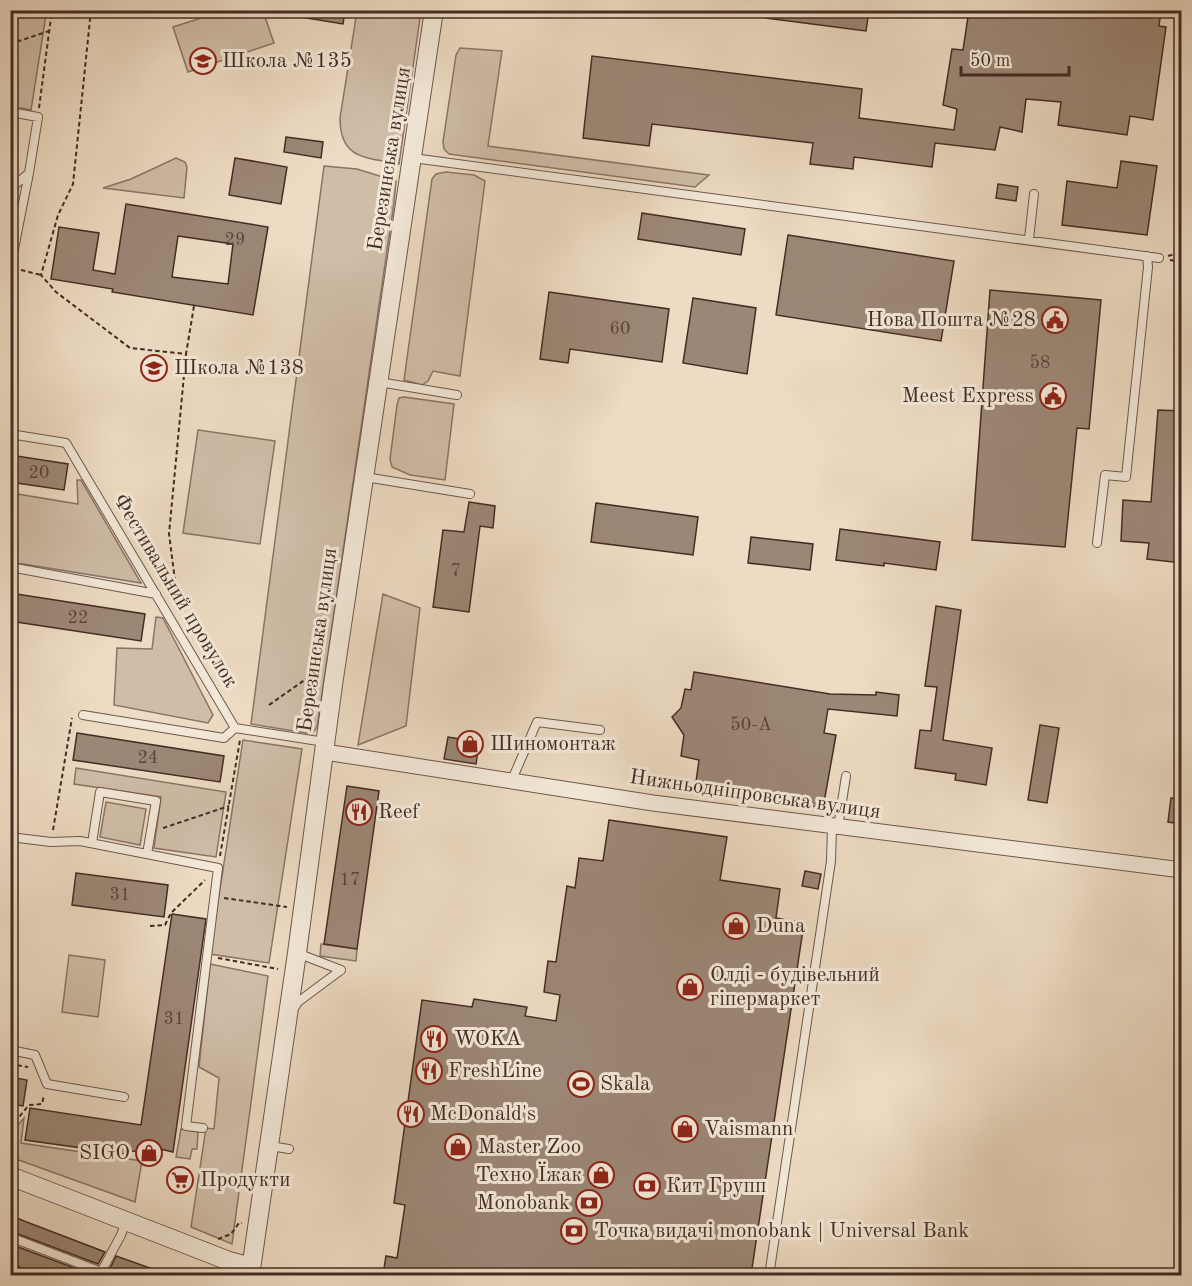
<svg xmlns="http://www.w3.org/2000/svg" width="1192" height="1286" font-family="'Old Standard TT',serif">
<rect width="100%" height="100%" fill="#eddbc3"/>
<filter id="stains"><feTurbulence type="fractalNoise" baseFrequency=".00333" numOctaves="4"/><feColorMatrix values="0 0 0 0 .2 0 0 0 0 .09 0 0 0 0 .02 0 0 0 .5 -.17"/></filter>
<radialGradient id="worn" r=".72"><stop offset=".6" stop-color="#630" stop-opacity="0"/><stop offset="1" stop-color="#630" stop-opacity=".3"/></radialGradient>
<!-- green -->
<path fill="#d0bda8" stroke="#8a7466" stroke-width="1.5" d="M10,11L46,15L31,110L11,106Z
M223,11H263L274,43L188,72L173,27Z
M357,11H421L399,164C366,157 340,160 340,118Z
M460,48L502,51L488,146L709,175L695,187L449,154L444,149L443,142L456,55Z
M176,158L185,162L187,167L184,198L103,188L131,179Z
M324,166L357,169L396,181L394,203L319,715L317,727L312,734L251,724Z
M446,172L474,175L485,181L460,376L433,371L428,381L422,385L404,380L432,179L436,174Z
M404,397L454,404L445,480L410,475L392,467L390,459L397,405L399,398Z
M198,430L275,441L260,544L183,533Z
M77,480H81L141,583L11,562V493L78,504Z
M383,594L420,608L406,726L358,745Z
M156,617L163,618L213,715L208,723L114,705L117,648L152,649Z
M243,740L302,749L269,963L210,954Z
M76,768L226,792L216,857L154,848L161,797L74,784Z
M106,802L146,809L140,845L100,837Z
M321,944L357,949L356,961L320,956Z
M69,955L105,960L98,1017L62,1012Z
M210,964L268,976L232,1244L191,1227L206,1128L214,1129L219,1078L199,1067Z
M24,1118L21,1143L142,1161L135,1202L13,1158L11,1152V1133Z
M181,1129L198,1132L197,1149H192L190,1159L176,1157Z"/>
<!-- building -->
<path fill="#9c8776" stroke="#442c23" stroke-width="1.5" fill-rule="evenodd" d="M301,10H345L343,24L301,17Z
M766,10H869L866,31L766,18Z
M969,10H1161L1159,26L1166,27L1153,120L1130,116L1127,135L1058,125L1061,102L1026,99L1022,132L1000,127L995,150L935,143L932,167L854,157L853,169L810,164L813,143L652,124L649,146L583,138L592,56L862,89L859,118L954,130L957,109L943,105L952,49L963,50Z
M286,137L323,142L321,158L284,152Z
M235,158L287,167L281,204L229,195Z
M1121,161L1157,166L1147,235L1062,225L1067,181L1117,188Z
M998,184L1018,187L1016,201L996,198Z
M126,204L268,227L253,315L112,292L113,289L51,279L59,227L99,233L93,270L115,274ZM178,236L233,244L228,284L172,277Z
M642,213L745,229L741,255L638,239Z
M788,235L954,261L941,341L776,315Z
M990,290L1101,300L1089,429L1077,428L1065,547L972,540Z
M549,292L669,309L662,362L570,349L568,363L540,359Z
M693,298L756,308L747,374L683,363Z
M1158,410L1182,411V563L1147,559L1149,543L1121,541L1123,500L1151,502Z
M10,455L68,464L64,490L10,482Z
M469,502L495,506L493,528L480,526L469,612L433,607L443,530L464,532Z
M596,503L698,517L693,555L591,542Z
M840,529L940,542L936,570L884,563V566L836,560Z
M751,537L813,544L810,570L748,563Z
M10,593L145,614L141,641L10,621Z
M936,606L961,610L943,740L992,748L986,785L955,780L956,774L915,768L920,730L931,731L937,687L925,686Z
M694,672L830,694L876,695V692L899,695L897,716L828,709L824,733L836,735L823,808L695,789L699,760L681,756L684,735L672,717L681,708L685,689L691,690Z
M1040,725L1059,728L1047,803L1028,800Z
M77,733L224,756L220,782L73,760Z
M448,737L479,742L476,764L444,759Z
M347,786L379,791L357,949L324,944Z
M1171,798L1182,799V824L1168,822Z
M609,820L727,837L720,880L780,889L776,918L804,923L751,1275H383L386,1256L397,1258L405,1205L394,1203L422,1000L472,1007L474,999L527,1007L525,1016L556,1021L560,995L544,992L548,961L556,962L567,886L575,888L579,858L603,861Z
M805,871L821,874L818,889L802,886Z
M76,873L168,885L164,917L72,905Z
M172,914L206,919L173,1152L160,1149V1155L125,1150L124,1154L25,1140L30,1108L141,1125Z
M10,1077L27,1080L23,1106L10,1104Z
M10,1215L24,1221L105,1252L98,1264L10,1231Z
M10,1244L93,1275H42L26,1270L10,1263Z
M116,1256L167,1274V1275H118L116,1272L110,1269Z"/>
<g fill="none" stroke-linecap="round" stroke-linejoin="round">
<defs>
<path id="service" d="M10,112L38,117L29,173L10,189
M413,158L1159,258
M1029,239L1034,194
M10,269L29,173
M379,382L457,395
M10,434L66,443L235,728L325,742
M365,477L470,494
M1097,543L1105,475L1126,477L1148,267L1147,256
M10,567L156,594
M83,715L224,738L235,728
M511,782L537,722L600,730
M838,827L846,776
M10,837L51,842L80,841L218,868L186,1126L203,1128
M92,843L100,792L156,801L147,854
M297,953L341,970
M295,1007L298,1002L341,970
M10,1050L35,1055L47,1084L124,1097
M270,1146L289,1149
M10,1237L112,1276
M10,1271L23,1276
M99,1276L121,1235L126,1222
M769,1276L831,861L832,827"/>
<path id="minor" d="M325,752L653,803L1182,870"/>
<path id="tertiary" d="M10,1176L229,1261L251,1267
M250,1276L297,953L333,685L434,10"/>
</defs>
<!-- service casing -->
<use href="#service" stroke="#6e584b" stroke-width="10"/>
<!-- minor casing -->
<use href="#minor" stroke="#6e584b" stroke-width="17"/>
<!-- tertiary casing -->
<use href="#tertiary" stroke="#6e584b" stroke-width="20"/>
<!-- path -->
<path stroke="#442c23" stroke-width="2" stroke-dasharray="4.5 3" stroke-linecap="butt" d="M91,10L73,184L58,215L41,275L56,292L130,348L186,354L194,306
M10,44L49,31
M39,108L52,10
M1168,256L1182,252
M1170,260L1182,262
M21,270L41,275
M179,611L169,534L186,354
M269,705L306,679L319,682
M163,828L229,806
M53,830L72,718
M220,856L240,740
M224,898L287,907
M150,926L165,925L171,913L205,880
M218,958L278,969
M10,1064L28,1067
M10,1128L29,1105L42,1104L44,1095
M218,1239L231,1234L239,1223H242"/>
<!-- service -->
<use href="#service" stroke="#f3e8d8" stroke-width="8"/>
<!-- minor -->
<use href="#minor" stroke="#f3e8d8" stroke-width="15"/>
<!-- tertiary -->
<use href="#tertiary" stroke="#f3e8d8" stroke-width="18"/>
</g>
<!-- icons -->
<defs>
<symbol id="school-ring" viewBox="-11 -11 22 22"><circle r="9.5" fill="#f3e8d8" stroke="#8f2418" stroke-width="1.5"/><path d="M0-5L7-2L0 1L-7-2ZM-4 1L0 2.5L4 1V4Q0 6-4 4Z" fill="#8f2418"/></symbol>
<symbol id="civic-ring" viewBox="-11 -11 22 22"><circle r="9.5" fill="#f3e8d8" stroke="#8f2418" stroke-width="1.5"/><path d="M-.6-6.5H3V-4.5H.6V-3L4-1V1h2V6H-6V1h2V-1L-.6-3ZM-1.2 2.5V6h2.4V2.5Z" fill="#8f2418"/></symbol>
<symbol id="shop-ring" viewBox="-11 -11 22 22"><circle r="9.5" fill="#f3e8d8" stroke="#8f2418" stroke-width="1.5"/><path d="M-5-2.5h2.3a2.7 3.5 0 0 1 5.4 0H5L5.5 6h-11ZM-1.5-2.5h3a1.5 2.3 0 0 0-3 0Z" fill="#8f2418"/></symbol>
<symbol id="restaurant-ring" viewBox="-11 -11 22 22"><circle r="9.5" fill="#f3e8d8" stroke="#8f2418" stroke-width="1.5"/><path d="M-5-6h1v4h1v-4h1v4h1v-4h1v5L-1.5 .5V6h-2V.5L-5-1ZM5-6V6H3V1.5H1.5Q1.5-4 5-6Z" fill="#8f2418"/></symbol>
<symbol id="stadium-ring" viewBox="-11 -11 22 22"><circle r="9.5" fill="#f3e8d8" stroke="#8f2418" stroke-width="1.5"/><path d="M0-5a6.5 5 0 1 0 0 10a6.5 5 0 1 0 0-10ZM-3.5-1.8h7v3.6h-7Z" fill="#8f2418"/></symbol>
<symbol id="supermarket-ring" viewBox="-11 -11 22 22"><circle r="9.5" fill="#f3e8d8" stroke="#8f2418" stroke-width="1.5"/><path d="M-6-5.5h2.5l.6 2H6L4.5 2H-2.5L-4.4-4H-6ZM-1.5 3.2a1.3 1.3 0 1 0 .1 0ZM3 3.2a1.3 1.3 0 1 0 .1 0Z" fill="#8f2418"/></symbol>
<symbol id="bank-ring" viewBox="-11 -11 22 22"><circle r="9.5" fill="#f3e8d8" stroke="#8f2418" stroke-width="1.5"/><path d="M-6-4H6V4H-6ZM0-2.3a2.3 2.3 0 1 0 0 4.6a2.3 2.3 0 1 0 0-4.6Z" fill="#8f2418"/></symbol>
</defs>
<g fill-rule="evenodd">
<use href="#school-ring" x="188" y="46" width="30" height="30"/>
<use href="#civic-ring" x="1040" y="305" width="30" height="30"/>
<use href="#school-ring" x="139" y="353" width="30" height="30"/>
<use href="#civic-ring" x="1038" y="381" width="30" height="30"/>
<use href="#shop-ring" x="455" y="729" width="30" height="30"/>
<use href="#restaurant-ring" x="344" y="797" width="30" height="30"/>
<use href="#shop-ring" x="721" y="911" width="30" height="30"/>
<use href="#shop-ring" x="675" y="972" width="30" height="30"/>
<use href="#restaurant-ring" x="419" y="1024" width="30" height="30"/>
<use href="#restaurant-ring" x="414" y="1056" width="30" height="30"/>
<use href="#stadium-ring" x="566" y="1069" width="30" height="30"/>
<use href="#restaurant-ring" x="396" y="1099" width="30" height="30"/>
<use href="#shop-ring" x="670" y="1114" width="30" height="30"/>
<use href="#shop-ring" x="443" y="1132" width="30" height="30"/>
<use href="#shop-ring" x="134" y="1138" width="30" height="30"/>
<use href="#shop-ring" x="586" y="1160" width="30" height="30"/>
<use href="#supermarket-ring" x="165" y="1165" width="30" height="30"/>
<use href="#bank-ring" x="632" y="1171" width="30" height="30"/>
<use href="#bank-ring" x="574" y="1188" width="30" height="30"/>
<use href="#bank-ring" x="559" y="1216" width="30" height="30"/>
</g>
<g text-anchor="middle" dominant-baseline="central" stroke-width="6" stroke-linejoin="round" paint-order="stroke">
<!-- number labels -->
<g font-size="18" fill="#5a4338">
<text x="235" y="240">29</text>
<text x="620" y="329">60</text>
<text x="1040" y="363">58</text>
<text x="39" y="473">20</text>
<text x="456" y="571">7</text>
<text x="78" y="618">22</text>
<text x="751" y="725">50-А</text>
<text x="148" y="758">24</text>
<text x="350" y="880">17</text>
<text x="120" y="895">31</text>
<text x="174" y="1019">31</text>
</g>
<!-- poi labels -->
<g font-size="21" fill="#442c23" stroke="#f3e8d8" text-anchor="start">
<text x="222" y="61">Школа №135</text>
<text x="1036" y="320" text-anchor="end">Нова Пошта №28</text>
<text x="174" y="368">Школа №138</text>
<text x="1034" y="396" text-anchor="end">Meest Express</text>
<text x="490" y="744">Шиномонтаж</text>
<text x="378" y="812">Reef</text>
<text x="756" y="926">Duna</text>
<text x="710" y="975">Олді - будівельний<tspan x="710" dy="24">гіпермаркет</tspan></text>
<text x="454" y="1039">WOKA</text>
<text x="448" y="1071">FreshLine</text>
<text x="600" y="1084">Skala</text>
<text x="430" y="1114">McDonald's</text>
<text x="704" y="1129">Vaismann</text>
<text x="478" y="1147">Master Zoo</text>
<text x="130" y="1153" text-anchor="end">SIGO</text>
<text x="582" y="1175" text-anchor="end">Техно Їжак</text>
<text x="200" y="1180">Продукти</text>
<text x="666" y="1186">Кит Групп</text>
<text x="570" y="1203" text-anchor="end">Monobank</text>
<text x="594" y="1231">Точка видачі monobank | Universal Bank</text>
</g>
<!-- street labels -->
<g font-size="21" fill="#442c23" stroke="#f3e8d8">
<text transform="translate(390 159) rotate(-81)">Березинська вулиця</text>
<text transform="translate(175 591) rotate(59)">Фестивальний провулок</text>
<text transform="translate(318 640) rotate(-82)">Березинська вулиця</text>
<text transform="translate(755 795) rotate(8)">Нижньодніпровська вулиця</text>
</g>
</g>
<!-- margin -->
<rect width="1192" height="1286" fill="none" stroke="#eddbc3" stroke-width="36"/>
<rect x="12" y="12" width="1168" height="1262" fill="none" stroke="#442c23" stroke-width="3"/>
<rect x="18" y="18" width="1156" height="1250" fill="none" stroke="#442c23" stroke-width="1.5"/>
<!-- scale -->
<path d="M961 66v9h108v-9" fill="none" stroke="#442c23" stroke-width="3"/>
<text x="970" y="66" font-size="18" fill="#442c23" stroke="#f3e8d8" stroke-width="4.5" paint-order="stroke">50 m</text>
<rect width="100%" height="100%" filter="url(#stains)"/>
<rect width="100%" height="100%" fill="url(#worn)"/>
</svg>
